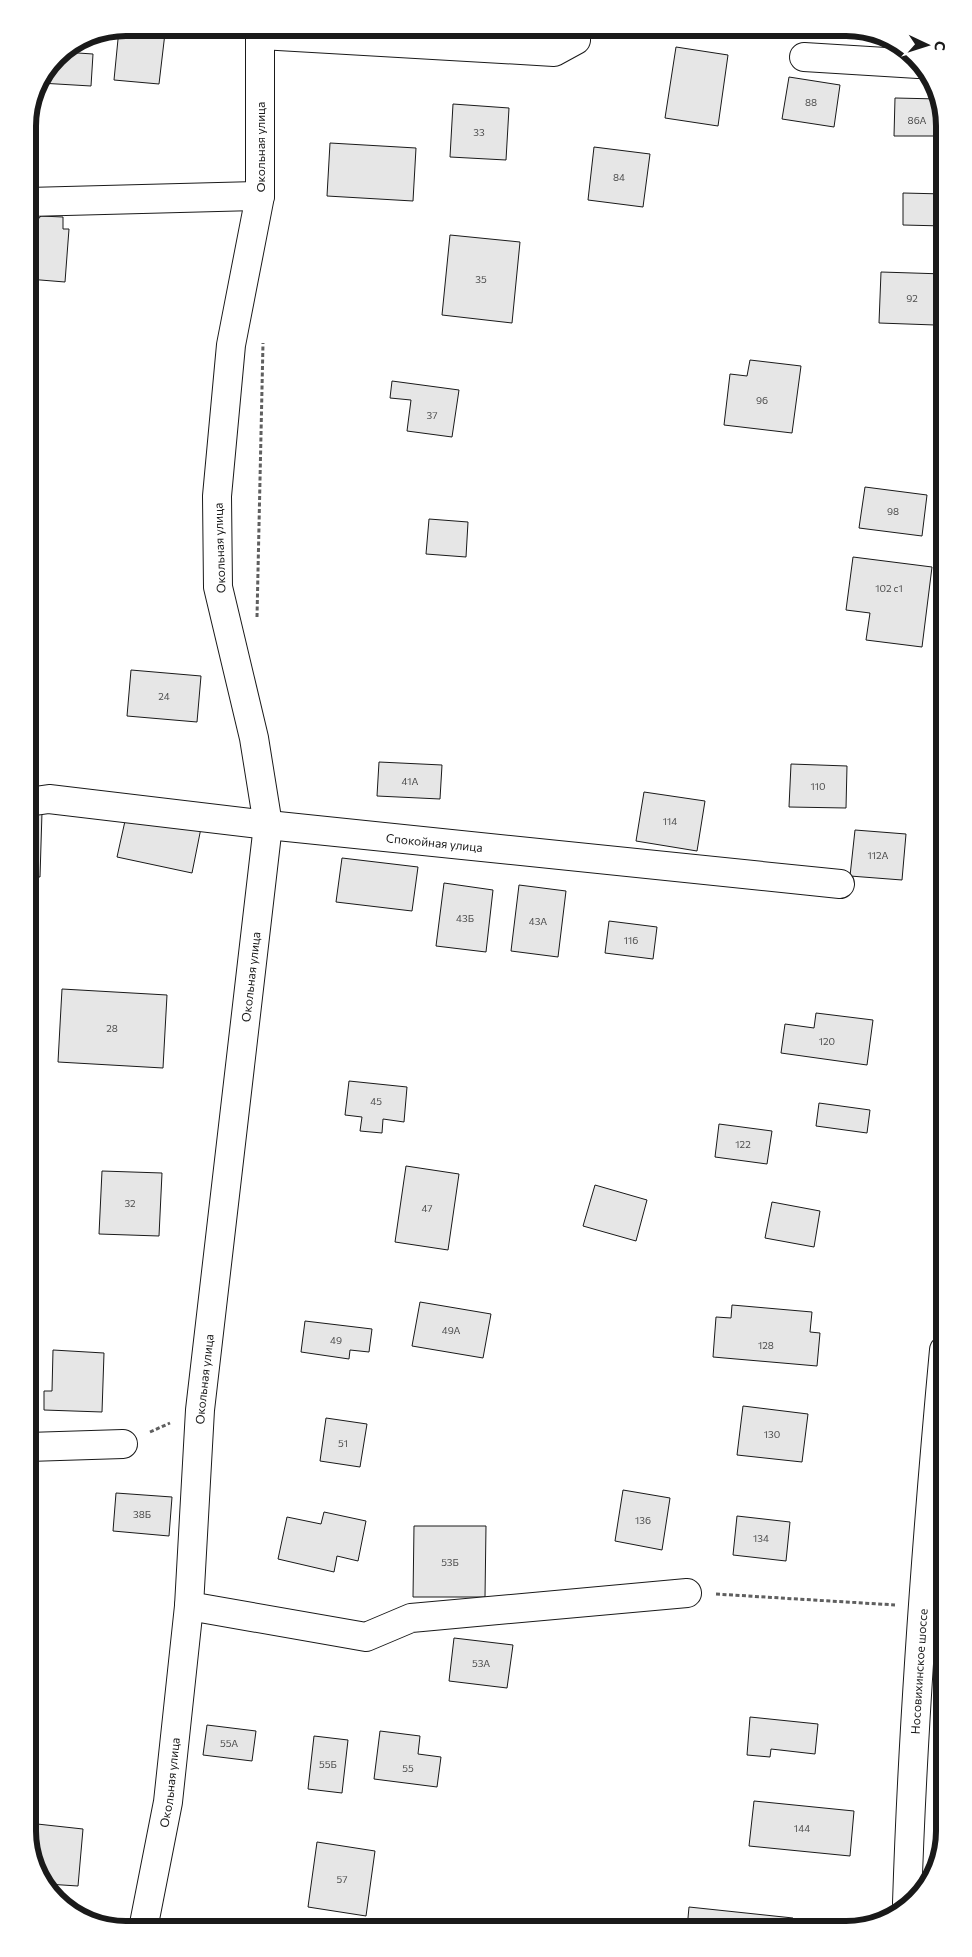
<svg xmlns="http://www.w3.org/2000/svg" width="972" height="1957" font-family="Commissioner,sans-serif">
<rect width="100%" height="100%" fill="#fff"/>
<!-- building -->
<path fill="#e6e6e6" stroke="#1a1a1a" d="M119,29L165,33L159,84L114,80Z
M676,47L728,55L718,126L665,118Z
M63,52L93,54L91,86L40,83L57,56Z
M789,77L840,85L834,127L782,119Z
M895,98L939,99L940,136H894Z
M453,104L509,108L506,160L450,157Z
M330,143L416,148L413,201L327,196Z
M594,147L650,154L643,207L588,200Z
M903,193L944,194V226L903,225Z
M41,216L63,217V229H69L65,282L28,279V225H33Z
M450,235L520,242L512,323L442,315Z
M881,272L944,274V351H935V325L879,323Z
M750,360L801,366L792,433L724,425L730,374L747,376Z
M392,381L459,390L452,437L407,431L411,400L390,398Z
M865,487L927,495L922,536L859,528Z
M429,519L468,522L466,557L426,554Z
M853,557L932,567L922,647L866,640L870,613L846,610Z
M131,670L201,676L197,722L127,716Z
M379,762L442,765L440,799L377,796Z
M791,764L847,766L846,808L789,807Z
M644,792L705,801L697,851L636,841Z
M28,812H42L40,877L28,876Z
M127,812L201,828L192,873L117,857Z
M855,830L906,834L902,880L850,876Z
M342,858L418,867L412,911L336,902Z
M444,883L493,890L486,952L436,946Z
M519,885L566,891L558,957L511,951Z
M609,921L657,927L653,959L605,953Z
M62,989L167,995L163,1068L58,1062Z
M816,1013L873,1020L867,1065L781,1053L785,1024L814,1028Z
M349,1081L407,1087L404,1122L383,1119L382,1133L360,1131L362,1117L345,1115Z
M819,1103L870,1110L867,1133L816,1126Z
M719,1124L772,1131L767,1164L715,1157Z
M406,1166L459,1174L448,1250L395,1242Z
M102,1171L162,1173L159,1236L99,1234Z
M595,1185L647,1200L636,1241L583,1226Z
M772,1202L820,1211L814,1247L765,1238Z
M420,1302L491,1314L483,1358L412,1346Z
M732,1305L812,1312L810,1332L820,1333L817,1366L713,1357L716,1317L731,1318Z
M305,1321L372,1329L369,1352L350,1350L349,1359L301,1352Z
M53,1350L104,1353L102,1412L44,1410V1391H52Z
M743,1406L808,1414L802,1462L737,1455Z
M326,1418L367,1424L360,1467L320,1461Z
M623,1490L670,1498L662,1550L615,1541Z
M116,1493L172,1497L169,1536L113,1531Z
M324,1512L366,1521L358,1561L337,1556L334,1572L278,1559L287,1517L321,1524Z
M737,1516L790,1522L786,1561L733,1555Z
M414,1526H486L485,1597H413Z
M454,1638L513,1645L507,1688L449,1681Z
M750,1717L818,1724L815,1754L771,1749L770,1757L747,1755Z
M207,1725L256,1731L252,1761L203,1755Z
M380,1731L420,1736L418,1754L441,1757L437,1787L374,1779Z
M314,1736L348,1740L342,1793L308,1789Z
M754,1801L854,1811L850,1856L749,1846Z
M28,1823L83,1829L78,1886L47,1884L35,1868Z
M317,1842L375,1851L366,1916L308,1907Z
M689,1907L793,1918L792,1929H687Z"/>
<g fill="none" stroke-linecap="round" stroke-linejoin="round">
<defs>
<g id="minor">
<path d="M261,35L554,52L576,40"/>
<path d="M804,57L918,64"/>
<path d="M28,202L260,196"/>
<path id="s1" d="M28,802L49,799L268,825L840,884"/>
<path d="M28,1447L123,1444"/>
<path d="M189,1606L366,1637L411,1618L687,1593"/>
<path id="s2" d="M143,1929L168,1802L189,1606L200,1410L268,825L254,738L218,587L217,496L231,345L260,196V28"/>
</g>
<g id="major">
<path id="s3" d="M907,1903C913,1718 927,1534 944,1350"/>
</g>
</defs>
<!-- minor casing -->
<use href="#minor" stroke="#1a1a1a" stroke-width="30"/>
<!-- major casing -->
<use href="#major" stroke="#1a1a1a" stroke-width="30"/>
<!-- path -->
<path stroke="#5f5f5f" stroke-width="3" stroke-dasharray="4 2.5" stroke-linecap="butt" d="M257,617L263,343
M150,1432L170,1423
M716,1594L895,1605"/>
<!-- minor -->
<use href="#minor" stroke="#fff" stroke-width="28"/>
<!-- major -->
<use href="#major" stroke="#fff" stroke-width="28"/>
</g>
<g text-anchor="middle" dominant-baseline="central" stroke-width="4" stroke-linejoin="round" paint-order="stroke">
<!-- number labels -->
<g font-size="10" fill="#4d4d4d">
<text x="811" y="102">88</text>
<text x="917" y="120">86А</text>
<text x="479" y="132">33</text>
<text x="619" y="177">84</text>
<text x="481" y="279">35</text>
<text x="912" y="298">92</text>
<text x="762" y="400">96</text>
<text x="432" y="415">37</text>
<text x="893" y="511">98</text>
<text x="889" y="588">102 с1</text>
<text x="164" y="696">24</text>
<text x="410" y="781">41А</text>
<text x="818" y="786">110</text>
<text x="670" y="821">114</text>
<text x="878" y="855">112А</text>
<text x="465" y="918">43Б</text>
<text x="538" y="921">43А</text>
<text x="631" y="940">116</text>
<text x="112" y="1028">28</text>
<text x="827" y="1041">120</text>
<text x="376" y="1101">45</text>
<text x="743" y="1144">122</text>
<text x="130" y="1203">32</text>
<text x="427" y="1208">47</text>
<text x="451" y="1330">49А</text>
<text x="336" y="1340">49</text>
<text x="766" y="1345">128</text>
<text x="772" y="1434">130</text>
<text x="343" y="1443">51</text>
<text x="142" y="1514">38Б</text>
<text x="643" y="1520">136</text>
<text x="761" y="1538">134</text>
<text x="450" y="1562">53Б</text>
<text x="481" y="1663">53А</text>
<text x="229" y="1743">55А</text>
<text x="328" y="1764">55Б</text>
<text x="408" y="1768">55</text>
<text x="802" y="1828">144</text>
<text x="342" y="1879">57</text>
</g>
<!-- street labels -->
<g font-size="12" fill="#1a1a1a" stroke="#fff">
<text transform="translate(260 147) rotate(-90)">Окольная улица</text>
<text transform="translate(219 548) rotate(-92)">Окольная улица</text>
<text stroke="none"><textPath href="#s1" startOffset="409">Спокойная улица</textPath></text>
<text stroke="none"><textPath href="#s2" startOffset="959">Окольная улица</textPath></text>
<text stroke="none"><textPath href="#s2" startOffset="554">Окольная улица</textPath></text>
<text stroke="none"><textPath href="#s3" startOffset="232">Носовихинское шоссе</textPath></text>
<text stroke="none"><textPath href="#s2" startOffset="149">Окольная улица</textPath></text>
</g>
</g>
<!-- crop -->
<path d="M0 0H972V1957H0ZM126 36H846A90 90 0 0 1 936 126V1831A90 90 0 0 1 846 1921H126A90 90 0 0 1 36 1831V126A90 90 0 0 1 126 36Z" fill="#fff" fill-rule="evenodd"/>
<path fill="none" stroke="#1a1a1a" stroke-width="6" d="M126 36H846A90 90 0 0 1 936 126V1831A90 90 0 0 1 846 1921H126A90 90 0 0 1 36 1831V126A90 90 0 0 1 126 36Z"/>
<!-- north arrow -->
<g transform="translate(927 45) rotate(94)" stroke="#ffffff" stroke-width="4" paint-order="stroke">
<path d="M0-4L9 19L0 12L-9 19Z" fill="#1a1a1a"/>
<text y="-8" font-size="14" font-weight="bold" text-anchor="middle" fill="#1a1a1a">С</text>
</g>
</svg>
